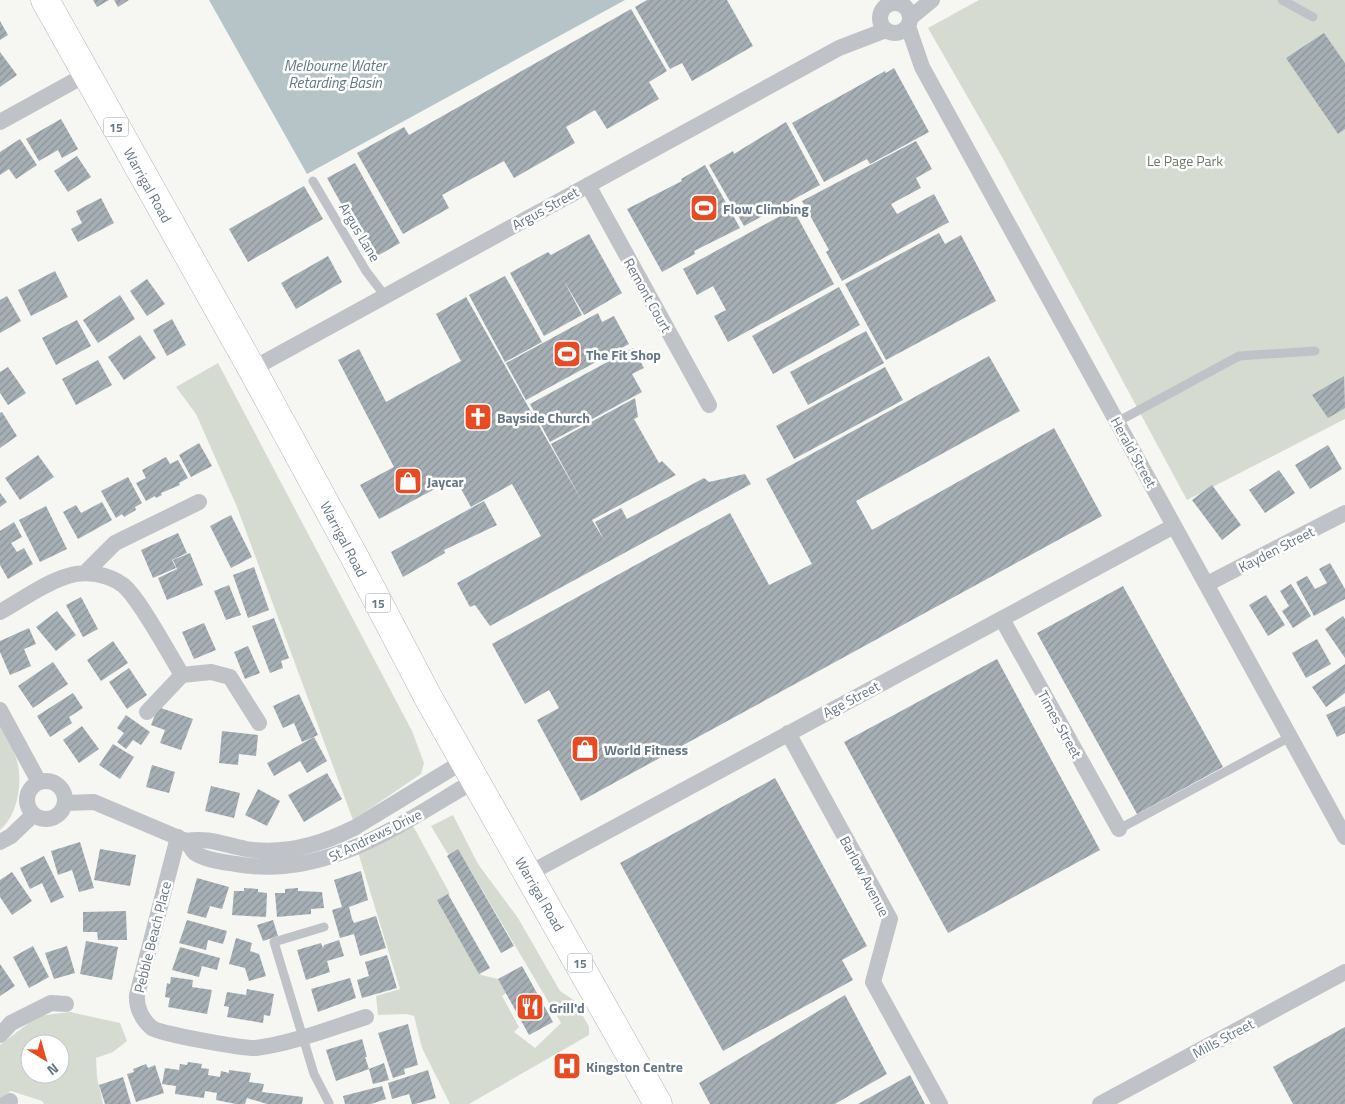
<svg xmlns="http://www.w3.org/2000/svg" width="1345" height="1104" font-family="'Titillium Web',sans-serif">
<defs>
<pattern id="building-hatch" width="6" height="6" patternUnits="userSpaceOnUse" patternTransform="scale(1.25)"><rect width="6" height="6" fill="#a6afb4"/><path d="M-1 1l2-2M0 6l6-6M5 7l2-2" fill="none" stroke="#8b9398"/></pattern>
</defs>
<rect width="100%" height="100%" fill="#f6f6f3"/>
<!-- park -->
<path fill="#d6dbd2" fill-rule="evenodd" d="M979,0H1345V419L1187,500L1002,157L928,28Z
M218,363L412,731L424,763L421,774L353,820L237,507L196,414L176,387Z
M0,726C6,738 16,753 18,765C22,786 17,816 0,830Z
M453,815L478,864L518,918L560,991L575,1001L589,1027V1035L469,1104H450L422,1048L414,1016L407,1014L378,1015L376,996L400,989L358,852L412,824L450,894L438,901L481,975L498,979L506,993L502,996L519,1027L514,1032L535,1048L561,1023L459,851L449,856L431,826Z
M70,1012L120,1023L127,1041L113,1052L96,1058L97,1077L103,1104H44L42,1101L11,1091L0,1098V1045L38,1016ZM30,1044H60V1074H30Z"/>
<!-- water -->
<path fill="#b6c3c7" d="M209,0H625L307,174Z"/>
<!-- building -->
<path fill="url(#building-hatch)" d="M93,0H109L97,7Z
M114,0H129L118,7Z
M647,0H727L753,46L692,81L682,63L670,69L635,7Z
M631,9L667,71L649,82L659,99L607,129L595,110L566,127L575,143L514,178L504,161L442,195L449,208L403,234L357,153L404,127L409,135Z
M0,21L8,35L0,40Z
M1324,33L1345,63V129L1338,134L1286,58Z
M0,52L17,75L0,87Z
M894,68L929,132L870,164L867,159L824,182L792,123L885,71L886,73Z
M61,119L78,149L62,158L58,150L39,161L26,139Z
M786,122L820,185L744,226L709,165L733,151L734,154Z
M20,139L37,165L16,179L9,169L0,175V152Z
M916,141L932,169L916,178L921,188L891,204L897,214L934,194L949,222L842,281L826,252L829,250L802,201Z
M77,156L91,177L68,192L54,171Z
M355,163L400,243L372,259L327,178Z
M705,165L740,228L694,251L695,254L662,272L627,209L682,181L681,179Z
M304,186L323,219L248,262L229,229Z
M101,198L114,223L78,242L71,229L82,223L76,211Z
M793,209L834,284L728,342L714,316L726,310L713,286L697,295L683,269Z
M939,233L945,244L961,235L996,301L886,360L845,284Z
M589,234L622,293L584,315L563,279L582,315L544,336L510,273L548,252L551,255Z
M328,256L342,282L296,309L281,283Z
M55,271L68,297L31,316L18,290Z
M505,276L542,342L505,362L469,295Z
M147,279L165,304L147,316L130,291Z
M839,287L860,325L773,374L752,336Z
M120,295L135,319L98,343L83,320Z
M7,296L21,321L0,333V300Z
M466,297L583,503L551,444L635,398L638,417L634,419L659,463L662,461L676,475L592,520L604,540L595,522L621,508L627,519L704,478L709,482L745,474L751,484L490,626L475,605L470,607L457,583L541,536L512,484L471,507L455,478L379,519L360,485L394,467L338,360L359,349L386,402L461,361L436,314Z
M598,313L602,322L614,316L629,344L526,400L506,363Z
M172,319L186,345L167,356L153,330Z
M77,320L91,346L56,365L42,338Z
M866,331L884,363L808,405L790,372Z
M140,335L156,358L124,380L108,357Z
M633,348L644,368L632,374L642,392L550,442L530,404Z
M989,356L1020,411L856,501L872,530L1054,428L1102,516L581,801L537,720L559,708L549,690L525,704L492,644L730,513L769,585L812,564L766,479Z
M98,360L112,385L76,405L62,379Z
M8,367L26,393L8,405L0,393V372Z
M885,367L903,400L794,459L776,426Z
M1344,376L1345,408L1328,418L1312,395Z
M2,412L17,436L0,448V413Z
M199,443L212,466L191,477L179,455Z
M1328,445L1342,469L1310,489L1295,465Z
M38,455L54,477L20,500L5,478Z
M166,457L170,464L178,460L188,478L179,483L180,485L161,493L162,495L156,498L155,496L146,501L136,483L146,478L142,470Z
M1279,470L1295,493L1265,513L1249,490Z
M128,477L142,503L135,507L136,510L124,517L122,514L116,518L101,491Z
M1212,485L1241,525L1222,540L1192,500Z
M0,493L7,502L0,507Z
M484,501L497,525L444,550L445,553L403,577L391,552Z
M102,502L112,520L78,539L63,512L76,505L81,513Z
M46,506L67,549L40,562L19,520Z
M231,515L252,557L231,568L210,526Z
M14,522L22,537L11,543L17,552L24,548L33,564L8,579L0,565V531Z
M178,533L187,553L172,560L176,568L153,578L141,550Z
M190,553L203,585L167,600L158,578L177,569L173,560Z
M1330,563L1345,589V599L1314,616L1296,582L1307,576L1315,589L1327,583L1319,569Z
M254,567L269,610L248,618L233,575Z
M1291,584L1311,616L1293,628L1282,611L1289,606L1280,591Z
M229,585L241,615L226,620L214,591Z
M1123,586L1223,767L1137,814L1037,633Z
M1266,595L1285,625L1268,636L1249,605Z
M81,597L98,629L83,637L66,605Z
M57,611L76,635L56,651L36,627Z
M1343,616L1345,619V658L1325,629Z
M274,618L289,658L281,661L283,668L270,673L252,626Z
M204,623L216,650L194,659L182,632Z
M29,628L36,644L24,649L31,666L10,675L0,652V641Z
M1317,639L1331,664L1306,678L1292,653Z
M113,641L128,663L101,681L87,660Z
M248,646L260,673L245,679L234,652Z
M997,659L1100,850L948,933L844,742Z
M53,662L68,684L33,708L18,686Z
M1345,664V693L1326,707L1312,687Z
M129,668L147,695L127,709L109,682Z
M73,693L83,708L69,717L72,723L50,737L37,716Z
M299,694L318,735L302,742L294,723L283,728L273,706Z
M1345,706V733L1337,737L1326,715Z
M158,707L193,719L181,750L160,743L165,730L151,725Z
M126,715L150,732L141,745L133,740L126,749L117,742L124,733L117,728Z
M82,726L99,749L79,763L63,740Z
M222,731L258,735L256,756L239,754L238,765L219,763Z
M314,737L327,761L307,773L300,761L274,776L267,763Z
M113,744L134,757L120,779L99,765Z
M152,765L175,772L169,793L146,787Z
M327,773L342,799L304,822L288,795Z
M775,778L867,946L842,960L853,980L723,1051L620,863Z
M211,786L240,793L234,818L205,811Z
M258,789L280,801L267,826L245,815Z
M80,842L94,888L79,892L72,870L58,875L51,851Z
M100,849L136,855L130,886L94,880Z
M458,849L514,946L501,953L447,856Z
M44,856L64,897L51,903L42,883L30,889L20,868Z
M361,871L368,900L349,907L352,919L354,923L376,916L386,948L360,956L354,934L340,938L332,910L342,907L334,880Z
M12,872L32,901L12,915L0,897V880Z
M197,878L229,887L222,909L210,906L206,918L187,913Z
M244,888L258,889V892L267,893L266,917L232,915L234,891H244Z
M298,888V891L322,892L324,908L311,909V914L277,917L275,893H285V889Z
M448,894L490,968L479,974L437,900Z
M126,911L127,940H98L97,932H83V912Z
M187,920L227,931L223,944L208,940L206,950L179,943Z
M273,920L278,936L263,941L257,925Z
M236,938L252,943L250,951L259,954L266,976L249,981L245,968L229,964Z
M339,940L344,956L327,961L330,972L306,980L297,950L321,943L323,948L324,945Z
M86,941L118,947L112,980L80,974Z
M33,946L49,977L29,988L13,957Z
M67,946L75,973L54,979L45,953Z
M180,947L220,958L217,970L202,966L199,977L172,970Z
M387,955L397,988L362,998L357,980L369,976L365,962Z
M0,964L15,986L0,996Z
M522,966L553,1022L529,1035L498,979Z
M171,977L193,980L192,987L212,990L207,1014L168,1007L170,998L165,997L167,983L170,984Z
M350,978L356,998L318,1012L311,989Z
M247,989L274,994L270,1016L264,1015L263,1023L227,1017L229,1007L224,1006L227,992L246,995Z
M845,995L887,1074L835,1104H710L699,1083Z
M408,1024L418,1065L404,1069L405,1074L393,1078L378,1033Z
M1345,1027V1104H1293L1273,1067Z
M362,1039L367,1057H365L369,1069L384,1063L389,1080L373,1084L369,1069L336,1081L326,1050Z
M188,1062L202,1064L201,1068L209,1069L208,1075L220,1077L221,1071L229,1073V1070L251,1073L249,1082L264,1084L262,1092L303,1097L302,1104H267L247,1098L245,1104H236L216,1100L217,1093L205,1091L204,1098L175,1094L176,1086L162,1084L165,1068L179,1070L180,1064L187,1065Z
M146,1064L148,1068L155,1065L164,1093L136,1102L127,1074L134,1072L133,1069Z
M428,1070L436,1098L415,1104H412L409,1094L392,1099L388,1083Z
M910,1075L925,1104H858Z
M123,1077L131,1104H105L99,1085Z
M382,1086L386,1099L371,1104H345L343,1096Z"/>
<g fill="none" stroke-linecap="round" stroke-linejoin="round">
<defs>
<path id="trunk" d="M45,0L252,369L355,558L429,699L658,1104"/>
</defs>
<!-- trunk casing -->
<use href="#trunk" stroke="#b2b6b9" stroke-width="29"/>
<!-- service -->
<path stroke="#bfc3c7" stroke-width="9" d="M1282,0L1313,17
M313,181L366,271L385,296
M1117,422L1239,356L1315,351
M1119,829L1290,737
M324,927L274,942L314,1074L329,1103"/>
<!-- minor -->
<path stroke="#bfc3c7" stroke-width="16" d="M880 18a15 15 0 1 1 30 0a15 15 0 1 1-30 0Z
M910,18L932,0
M908,26L922,67L1345,837
M0,122L87,74
M588,185L709,405
M252,369L839,48L886,30
M86,572L115,543L199,502
M1207,584L1345,513
M0,612C20,601 46,582 68,576C85,570 108,574 123,585C140,599 169,654 182,675L211,672L230,677L259,723
M1002,619L1119,829
M0,710L39,782
M147,712L182,675
M788,733L890,919L873,982L940,1104
M27 800a19 19 0 1 1 38 0a19 19 0 1 1-38 0Z
M65,803L94,802L186,841C189,844 192,850 195,853C205,860 224,862 236,864C326,880 400,824 474,781
M178,837L137,995C136,1007 142,1020 152,1028C161,1034 245,1049 256,1048C294,1043 331,1028 366,1017
M186,841C209,837 224,845 246,849C283,855 322,844 354,828L464,761
M0,842L11,836L33,815
M528,874L1174,526
M0,1035L11,1023L51,1003L66,1004
M5,1104L10,1101
M1100,1104L1345,972"/>
<!-- trunk -->
<use href="#trunk" stroke="#fff" stroke-width="28"/>
</g>
<!-- icons -->
<defs>
<symbol id="stadium-square" viewBox="-11 -11 22 22"><rect x="-9" y="-9" width="18" height="18" rx="4" fill="#e64b23" stroke="#fff"/><path d="M0-5a6.5 5 0 1 0 0 10a6.5 5 0 1 0 0-10ZM-3.5-1.8h7v3.6h-7Z" fill="#fff"/></symbol>
<symbol id="church-square" viewBox="-11 -11 22 22"><rect x="-9" y="-9" width="18" height="18" rx="4" fill="#e64b23" stroke="#fff"/><path d="M-1.2-6h2.4v3.5h3.3v2.4h-3.3V6h-2.4V-.1h-3.3v-2.4h3.3Z" fill="#fff"/></symbol>
<symbol id="shop-square" viewBox="-11 -11 22 22"><rect x="-9" y="-9" width="18" height="18" rx="4" fill="#e64b23" stroke="#fff"/><path d="M-5-2.5h2.3a2.7 3.5 0 0 1 5.4 0H5L5.5 6h-11ZM-1.5-2.5h3a1.5 2.3 0 0 0-3 0Z" fill="#fff"/></symbol>
<symbol id="restaurant-square" viewBox="-11 -11 22 22"><rect x="-9" y="-9" width="18" height="18" rx="4" fill="#e64b23" stroke="#fff"/><path d="M-5-6h1v4h1v-4h1v4h1v-4h1v5L-1.5 .5V6h-2V.5L-5-1ZM5-6V6H3V1.5H1.5Q1.5-4 5-6Z" fill="#fff"/></symbol>
<symbol id="hospital-square" viewBox="-11 -11 22 22"><rect x="-9" y="-9" width="18" height="18" rx="4" fill="#e64b23" stroke="#fff"/><path d="M-5-5h3v3.5h4V-5h3V5h-3V1.5h-4V5h-3Z" fill="#fff"/></symbol>
</defs>
<g fill-rule="evenodd">
<use href="#stadium-square" x="688" y="192" width="32" height="32"/>
<use href="#stadium-square" x="551" y="338" width="32" height="32"/>
<use href="#church-square" x="462" y="401" width="32" height="32"/>
<use href="#shop-square" x="392" y="465" width="32" height="32"/>
<use href="#shop-square" x="569" y="733" width="32" height="32"/>
<use href="#restaurant-square" x="514" y="991" width="32" height="32"/>
<use href="#hospital-square" x="551" y="1050" width="32" height="32"/>
</g>
<g text-anchor="middle" dominant-baseline="central" stroke-width="5" stroke-linejoin="round" paint-order="stroke">
<!-- shield labels -->
<g fill="#fff" stroke="#93a0a9" stroke-width="1">
<rect x="103.5" y="117.5" width="25" height="19" rx="4"/>
<rect x="365.5" y="593.5" width="25" height="19" rx="4"/>
<rect x="567.5" y="953.5" width="25" height="19" rx="4"/>
</g>
<g font-size="12" font-weight="bold" fill="#657784">
<text x="116" y="127">15</text>
<text x="378" y="603">15</text>
<text x="580" y="963">15</text>
</g>
<!-- park labels -->
<g font-size="14" fill="#697b64" stroke="#fff">
<text x="1185" y="160">Le Page Park</text>
</g>
<!-- street labels -->
<g font-size="14" fill="#657784" stroke="#fff">
<text transform="translate(148 185) rotate(61)">Warrigal Road</text>
<text transform="translate(545 208) rotate(-29)">Argus Street</text>
<text transform="translate(360 232) rotate(59)">Argus Lane</text>
<text transform="translate(648 295) rotate(61)">Remont Court</text>
<text transform="translate(1134 452) rotate(61)">Herald Street</text>
<text transform="translate(344 539) rotate(62)">Warrigal Road</text>
<text transform="translate(1276 549) rotate(-27)">Kayden Street</text>
<text transform="translate(851 699) rotate(-28)">Age Street</text>
<text transform="translate(1060 724) rotate(61)">Times Street</text>
<text transform="translate(375 835) rotate(-26)">St Andrews Drive</text>
<text transform="translate(865 876) rotate(62)">Barlow Avenue</text>
<text transform="translate(540 894) rotate(60)">Warrigal Road</text>
<text transform="translate(152 937) rotate(-76)">Pebble Beach Place</text>
<text transform="translate(1223 1038) rotate(-28)">Mills Street</text>
</g>
<!-- poi labels -->
<g font-size="14" font-weight="bold" fill="#657784" stroke="#fff" text-anchor="start">
<text x="723" y="208">Flow Climbing</text>
<text x="586" y="354">The Fit Shop</text>
<text x="497" y="417">Bayside Church</text>
<text x="427" y="481">Jaycar</text>
<text x="604" y="749">World Fitness</text>
<text x="549" y="1007">Grill'd</text>
<text x="586" y="1066">Kingston Centre</text>
</g>
<!-- water labels -->
<g font-size="15" font-style="italic" fill="#607981" stroke="#fff">
<text x="335" y="65">Melbourne Water<tspan x="335" dy="17">Retarding Basin</tspan></text>
</g>
</g>
<!-- north arrow -->
<g transform="translate(45 1059) rotate(143)"><circle r="24" fill="#ffffff" stroke="#c1c9ce"/>
<path d="M0-4L9 19L0 12L-9 19Z" fill="#e64b23"/>
<text y="-8" font-size="14" font-weight="bold" text-anchor="middle" fill="#657784">N</text>
</g>
</svg>
